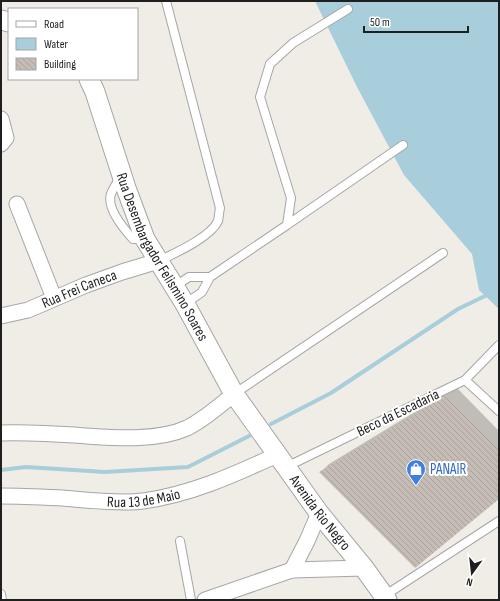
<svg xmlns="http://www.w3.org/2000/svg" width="500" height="601" font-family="'Sofia Sans Condensed',sans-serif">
<defs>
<pattern id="building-back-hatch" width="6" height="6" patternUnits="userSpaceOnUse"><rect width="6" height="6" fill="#c4bcb5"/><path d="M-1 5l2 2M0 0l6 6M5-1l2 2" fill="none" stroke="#a8a19b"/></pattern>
</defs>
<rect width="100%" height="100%" fill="#f0ede6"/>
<!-- water -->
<path fill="#a8cedb" d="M315,1H499V309L479,290L472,254L404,175L357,87Z"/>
<!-- shadow -->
<path fill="#0003" d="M456,387L499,431V498L321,472L329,464Z"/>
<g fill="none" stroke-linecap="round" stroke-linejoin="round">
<!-- stream -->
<path stroke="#a8cedb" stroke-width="4" d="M271,424L331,393L458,309L485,296
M1,470L26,467L105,472L188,467L249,436"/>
</g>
<!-- building -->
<path fill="url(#building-back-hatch)" d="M447,395L499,448V499L415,568L319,472Z"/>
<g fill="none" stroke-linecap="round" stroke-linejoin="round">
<defs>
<path id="service" d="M120,177C117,183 113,189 111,194C106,208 124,229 133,239H145
M287,225L403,145
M159,261C175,253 211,237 218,221C219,217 219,212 220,208L166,1
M174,287L189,277H210
M185,304L202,292L210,277L287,225L291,198L260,97L270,64L293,43L348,9
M465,380L499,411
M234,394L443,253
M286,467L465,380L499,345
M180,541L191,600
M1,594L2,600
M384,596L499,521"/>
<g id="minor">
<path d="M1,119L6,138L1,144"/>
<path d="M17,204L54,298"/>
<path id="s1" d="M1,316L28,310L86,285L122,272L158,261"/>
<path d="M1,433C30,432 58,434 87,436C118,438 158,441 187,428C205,419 219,406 234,394"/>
<path id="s2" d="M1,496C21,496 41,497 62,498C87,500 119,504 143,501C192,494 233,475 277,455"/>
<path d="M292,570L307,541L319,513"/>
<path d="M205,600L292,570L364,568"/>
</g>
<g id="tertiary">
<path d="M1,20L9,22"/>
<path id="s3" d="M89,79L95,92L126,188L145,239L185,304L234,394L319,513L364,568L387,600"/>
</g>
</defs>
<!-- service casing -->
<use href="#service" stroke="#a6a6a6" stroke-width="10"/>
<!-- minor casing -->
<use href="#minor" stroke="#a6a6a6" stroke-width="17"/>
<!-- tertiary casing -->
<use href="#tertiary" stroke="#a6a6a6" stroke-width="21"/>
<!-- service -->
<use href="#service" stroke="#fff" stroke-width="8"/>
<!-- minor -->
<use href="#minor" stroke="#fff" stroke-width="15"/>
<!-- tertiary -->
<use href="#tertiary" stroke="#fff" stroke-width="19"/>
</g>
<!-- icons -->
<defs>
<symbol id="shop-pin" viewBox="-11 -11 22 30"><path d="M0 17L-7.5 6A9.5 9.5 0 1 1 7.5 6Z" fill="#3f7fe0" stroke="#fff"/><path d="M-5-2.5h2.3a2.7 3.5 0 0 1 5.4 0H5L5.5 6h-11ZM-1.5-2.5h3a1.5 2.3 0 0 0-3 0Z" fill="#fff"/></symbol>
</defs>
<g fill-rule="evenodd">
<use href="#shop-pin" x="405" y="458" width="22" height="30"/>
</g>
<g text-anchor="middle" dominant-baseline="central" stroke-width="4" stroke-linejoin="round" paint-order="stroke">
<!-- street labels -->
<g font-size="15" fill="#1f1f1f" stroke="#fff">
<text stroke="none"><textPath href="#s3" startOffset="193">Rua Desembargador Felismino Soares</textPath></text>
<text stroke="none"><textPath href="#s1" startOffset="83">Rua Frei Caneca</textPath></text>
<text transform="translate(398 413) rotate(-26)">Beco da Escadaria</text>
<text stroke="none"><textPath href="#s2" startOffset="143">Rua 13 de Maio</textPath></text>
<text stroke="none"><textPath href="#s3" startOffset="495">Avenida Rio Negro</textPath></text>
</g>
<!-- shop labels -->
<g font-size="15" fill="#366cbe" stroke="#fff" text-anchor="start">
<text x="430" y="469">PANAIR</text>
</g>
</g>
<!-- border -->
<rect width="500" height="601" fill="none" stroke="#1f1f1f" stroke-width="4"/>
<!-- legend -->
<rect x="8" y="8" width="130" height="72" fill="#ffffff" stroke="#a5a5a5"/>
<rect x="16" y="21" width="20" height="6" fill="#ffffff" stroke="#a5a5a5"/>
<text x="44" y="28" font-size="12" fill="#1f1f1f">Road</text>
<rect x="16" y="38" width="20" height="12" fill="#a8cedb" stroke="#a5a5a5"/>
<text x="44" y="48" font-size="12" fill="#1f1f1f">Water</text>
<rect x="16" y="58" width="20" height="12" fill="url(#building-back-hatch)" stroke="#a5a5a5"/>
<text x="44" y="68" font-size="12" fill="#1f1f1f">Building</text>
<!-- north arrow -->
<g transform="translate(472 573) rotate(195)" stroke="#ffffff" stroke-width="3" paint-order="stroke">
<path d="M0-3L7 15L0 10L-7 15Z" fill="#1f1f1f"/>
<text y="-6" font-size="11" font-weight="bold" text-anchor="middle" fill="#1f1f1f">N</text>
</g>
<!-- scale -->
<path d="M364 26v6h104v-6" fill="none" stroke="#1f1f1f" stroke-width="2"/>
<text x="370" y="26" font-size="12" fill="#1f1f1f" stroke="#ffffff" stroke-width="3" paint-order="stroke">50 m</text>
</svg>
